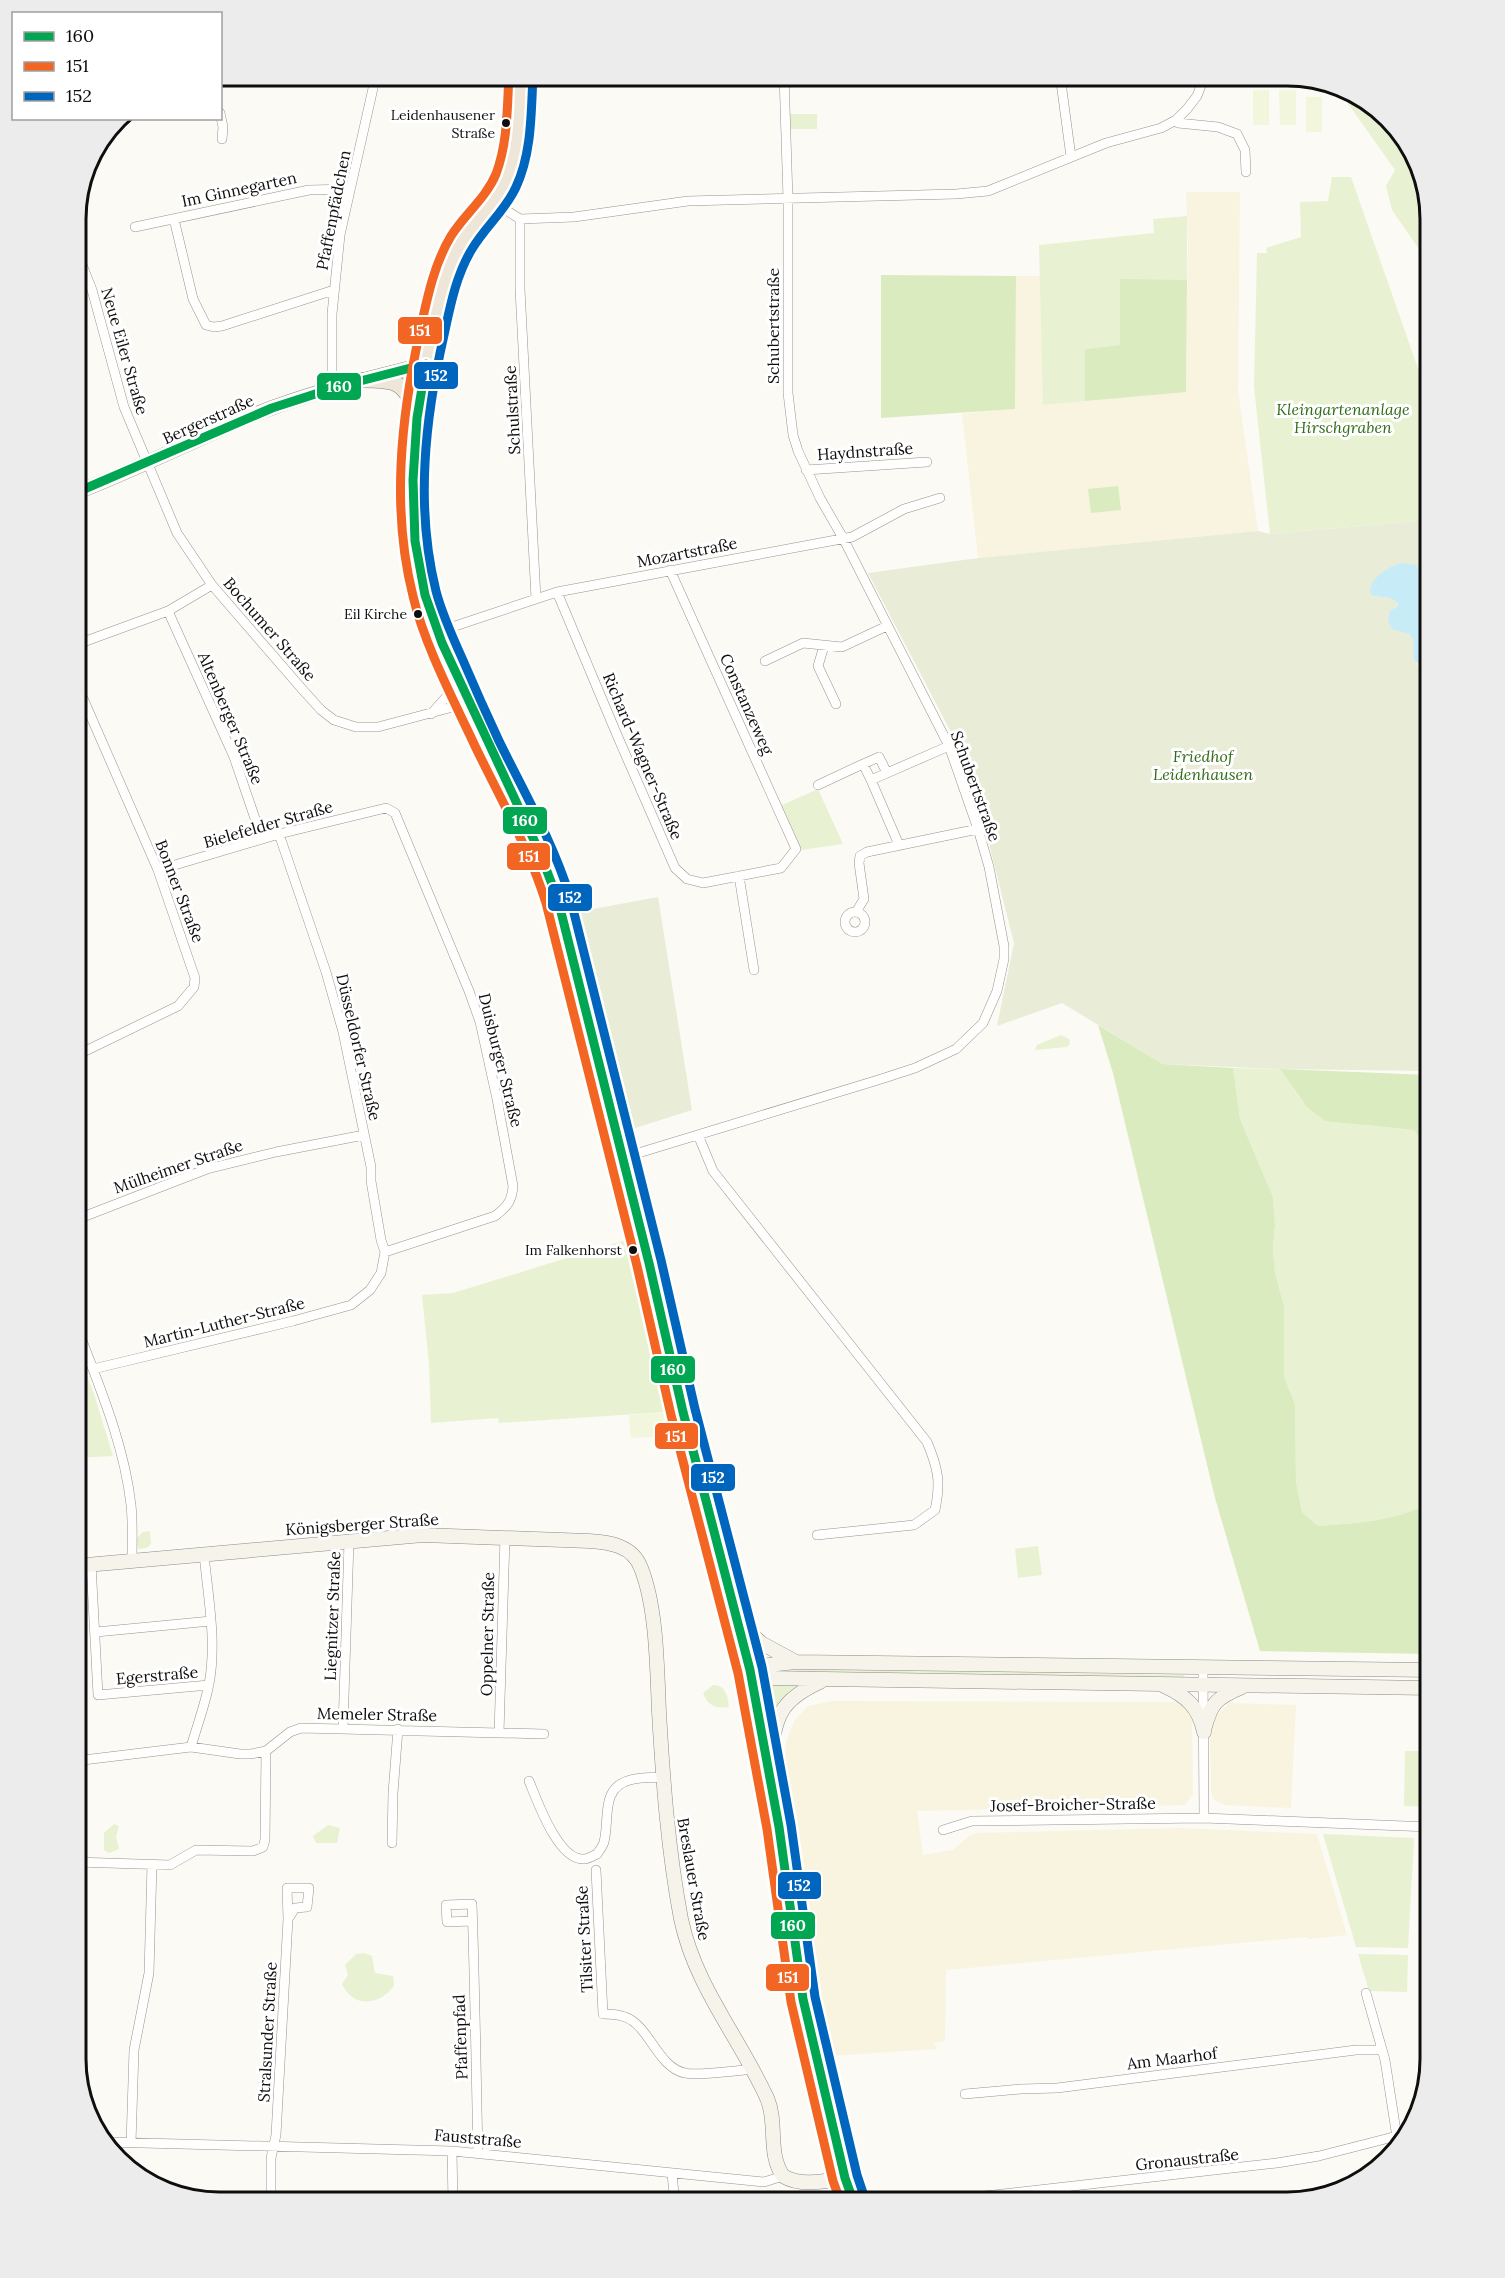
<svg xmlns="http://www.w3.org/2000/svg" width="1505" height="2278" font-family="Lora,serif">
<rect width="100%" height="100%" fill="#fcfaf4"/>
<!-- farmland -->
<path fill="#f9f4df" d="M1186,192H1240L1238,391L1258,531L978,558L962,414L1015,408L1016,276H1041L1043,405L1186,391L1188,243Z
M832,1701L1186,1702L1192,1714L1193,1794L1185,1805L917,1811L923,1855L953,1850L970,1835L978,1833L1180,1828L1317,1834L1347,1935L1309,1939L1306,1937L946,1970L945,2041L934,2043L937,2049L830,2056L813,1982L783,1764L787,1739L795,1720L808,1706Z
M1229,1703L1296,1705L1291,1808L1225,1805L1214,1800L1211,1791L1210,1727L1212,1721Z"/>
<!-- green -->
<path fill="#e8f2d2" d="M1337,88L1358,94L1411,147L1430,219V265L1392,210L1386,186L1395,170Z
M789,114H817V129H789Z
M1332,177H1351L1422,380L1430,392V520L1270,534L1254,387L1257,253H1267L1266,248L1301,237L1300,202L1328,201Z
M1187,216V280H1120V345L1085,349V401L1043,405L1039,245L1154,233L1153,219Z
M818,789L843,844L801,850L780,806Z
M1061,1035L1069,1039L1070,1044L1067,1047L1035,1050L1037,1045Z
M1233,1068L1280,1069L1307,1107L1363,1125L1414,1130L1423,1144L1430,1146V1503C1395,1521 1357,1523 1318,1526L1302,1512L1296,1482L1295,1404L1284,1377V1306L1275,1273L1273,1249L1275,1225L1273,1197L1240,1119Z
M626,1240L667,1412L499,1423L498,1418L431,1423L429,1364L422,1295L453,1293Z
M75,1345L94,1394L113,1456L75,1458Z
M150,1531L151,1544L147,1548L138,1549L136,1539L143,1532Z
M1038,1546L1042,1575L1018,1578L1015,1549Z
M770,1669L1184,1675V1678L769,1673Z
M761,1681L800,1683V1686C784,1697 777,1708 771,1726Z
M713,1685C726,1685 728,1697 729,1707C716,1709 708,1706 703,1693Z
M1405,1751H1430V1807L1404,1806Z
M114,1824L119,1826L116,1837L119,1849L109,1853L104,1850V1833Z
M328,1825L340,1828L337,1843H316L313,1836Z
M1323,1834L1414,1838L1408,1948L1356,1947Z
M364,1953L372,1956L375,1973L393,1976L394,1986C379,2006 353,2008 342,1984L348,1975L345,1965L356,1954Z
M1358,1954L1408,1955L1407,1992L1369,1991Z"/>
<!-- forest -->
<path fill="#d9ebbf" d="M881,275L1016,276L1015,409L881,418Z
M1120,279L1187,280L1186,392L1085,401V349L1120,345Z
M1118,486L1121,510L1091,513L1088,489Z
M1098,1025L1163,1064L1233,1068L1240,1119L1273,1197L1275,1225L1273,1249L1275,1273L1284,1306V1377L1295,1404L1296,1482L1302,1512L1318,1526C1357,1523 1395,1521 1430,1503V1654L1260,1651L1215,1498L1113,1073Z
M1280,1069L1430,1075V1146L1423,1144L1414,1130L1325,1121L1307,1107Z"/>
<!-- cemetery -->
<path fill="#e9edd7" d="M1430,520V591L1426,594L1421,593L1419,569C1400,554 1385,576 1370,589L1373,596L1390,598L1397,602L1398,606L1394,608L1412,636L1416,663L1426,673L1430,672V1071L1280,1069L1163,1064L1062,1003L997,1026L1014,943L990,848L965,759L868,573L978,558L1258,531L1270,534Z
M658,897L692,1110L629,1130L577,912Z"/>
<!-- pitch -->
<path fill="#f1f6dc" d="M1253,90H1269V125H1253Z
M1279,90H1296V125H1280Z
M1306,97H1322V132H1306Z
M664,1413L666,1436L631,1438L629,1415Z"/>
<!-- water -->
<path fill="#c8ebf8" d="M1401,563L1416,565L1421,574V593L1426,594L1430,591V672L1427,673L1414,660L1413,640L1410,634L1392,629L1388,621L1390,611L1398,606L1397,602L1390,598L1373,596L1370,592C1371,577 1388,567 1401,563Z"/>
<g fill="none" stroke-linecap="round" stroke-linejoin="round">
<defs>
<path id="street" d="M1060,75L1071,157
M220,113L223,127L222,139
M1176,120L1178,123L1218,127L1237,134L1245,150L1246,172
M493,202L520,219L574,217L688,201L956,194L988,191L1106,143L1161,128L1176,120L1187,109L1197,96L1205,75
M174,219L193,299L206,325L214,327L222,326L334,290
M520,219V289L536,599
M135,227L309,190L350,189
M75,247L92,290L124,407L177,533L212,585L302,689L321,710L334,720L356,727H378L468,703
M332,388V314L340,235L376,75
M806,470L927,462
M557,592L617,735L675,868L687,879L703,883L781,868L796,849L670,570
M168,611L234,757L262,839
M437,632L557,592L852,537L904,509L940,498
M75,645L168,611L212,585
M824,646L818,666L836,704
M765,661L803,643L842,647L887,626
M431,714L448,695L455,675
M863,764L879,757L887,773
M871,780L899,845
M818,785L863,764L871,780L949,746
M158,870L279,834L386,808L395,813L469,991L480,1022L497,1099L513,1186C512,1201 507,1207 495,1216L385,1252
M739,876L754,970
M856,912L864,899L859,863L860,856L867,852L978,829
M845 922a10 10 0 1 1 20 0a10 10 0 1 1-20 0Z
M75,1056L178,1006L194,987L195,978L158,870L75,680
M698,1135L713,1171L927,1442C938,1468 941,1482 935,1510L914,1525L817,1535
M622,1158L878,1080L915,1068L956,1049L983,1023L997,991L1004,959V946L989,867L978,829L949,746L843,538L820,498L798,451L793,435L788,393V199L784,75
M75,1220L207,1169L276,1152L364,1135
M75,1322C97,1381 124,1442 131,1505C133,1523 132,1542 132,1561
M93,1369L293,1321L351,1305L370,1290L381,1273L385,1252L381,1240L371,1181V1167L343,1032L326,972L279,834
M91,1564L98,1695L209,1685
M96,1632L211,1621
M1203,1668L1204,1818
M343,1728L349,1541
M499,1733L505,1537
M191,1747C197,1726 205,1705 209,1684C217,1642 208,1597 204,1554
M75,1761L191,1747L240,1754H251L266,1751L290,1732L301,1728L544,1734
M529,1781C537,1800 558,1861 584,1859C588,1859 593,1856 597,1854C599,1851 603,1846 604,1842C610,1819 600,1788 630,1780C640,1777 652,1778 663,1777
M943,1830L972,1821L1204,1818L1430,1827
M392,1843L393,1793L398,1729
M75,1862L170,1865L196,1850L253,1851L263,1847L265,1840L266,1751
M596,1870L603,2014C610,2014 618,2014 625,2017C649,2025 658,2068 685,2073C697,2076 730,2071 745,2070L750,2067
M472,1921L447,1922L446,1905L472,1904C475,1987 476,2070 478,2153
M1366,1993L1385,2060L1398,2144
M965,2094L1021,2089L1057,2088L1356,2050H1382
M105,2142L452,2151L764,2182L783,2176
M131,2143L134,2050L149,1973L152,1864
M452,2151L453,2203
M672,2174L675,2203
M271,2203V2158L276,2135L288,1919L295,1908L307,1907L309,1888H287L288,1919
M970,2203L985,2196L1277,2163L1319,2156L1397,2136H1406"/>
<path id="secondary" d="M75,493C135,470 192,441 251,416C307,393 367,379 426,364
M75,1566L423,1535L589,1541C610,1542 633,1546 641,1568C657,1608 657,1669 659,1712C663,1781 668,1850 681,1919C695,1986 739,2037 767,2098C778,2123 767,2153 783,2176C801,2187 825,2181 845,2178
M738,1621L761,1643L796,1662
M750,1670L770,1678L824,1679L1430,1688
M750,1670L768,1665L796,1662L1430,1670
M1164,1686C1186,1696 1199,1707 1204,1732
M1204,1730C1211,1703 1216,1698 1242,1687
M769,1767C776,1721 774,1703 820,1682"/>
<path id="primary" d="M521,75C518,114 520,160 499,194C486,215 466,230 456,253C441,287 430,342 422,380C409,441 410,531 424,592C431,620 444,646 455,672C469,704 483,736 499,767C520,810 545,853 558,900L649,1263L683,1412L750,1670L779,1827L803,1999L845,2178L854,2203
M364,380C397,380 403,382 417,412"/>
</defs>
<!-- street casing -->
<use href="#street" stroke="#959492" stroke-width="10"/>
<!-- secondary casing -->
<use href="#secondary" stroke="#8c8b88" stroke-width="15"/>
<!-- primary casing -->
<use href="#primary" stroke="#82827f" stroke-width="16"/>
<!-- street -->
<use href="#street" stroke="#fffefd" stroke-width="9"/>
<!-- secondary -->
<use href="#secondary" stroke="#f5f3ea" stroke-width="14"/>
<!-- primary -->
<use href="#primary" stroke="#ede6d9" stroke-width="15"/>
<defs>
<path id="bus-1" d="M75,493L272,408L337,387L426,364L417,418L413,480L415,541L425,595L442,643L540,853L558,900L649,1263L683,1412L750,1670L779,1827L803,1999L845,2178L854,2203"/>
<path id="bus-2" d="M509,75C507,108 508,142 496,174C486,198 465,214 451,236C434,264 427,299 420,331C401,417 391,509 413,596C424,644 454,701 475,746C500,798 529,848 546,903L637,1266L671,1415L738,1673L767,1829L791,2002L833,2181L841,2203"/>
<path id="bus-3" d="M533,76C531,112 532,153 516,187C505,211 485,227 472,249C456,275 450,307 444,335C425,418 415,507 436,591C442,614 452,636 462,658C474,686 486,713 499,741C524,792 553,842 570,897L661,1260L695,1409L762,1667L791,1825L815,1997L857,2175L865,2199"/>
</defs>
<!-- bus-1 casing -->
<use href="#bus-1" stroke="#fff" stroke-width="14"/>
<!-- bus-2 casing -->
<use href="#bus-2" stroke="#fff" stroke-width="14"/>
<!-- bus-3 casing -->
<use href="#bus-3" stroke="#fff" stroke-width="14"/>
<!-- bus-1 -->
<use href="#bus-1" stroke="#00a651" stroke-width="9"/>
<!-- bus-2 -->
<use href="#bus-2" stroke="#f26522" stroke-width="9"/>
<!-- bus-3 -->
<use href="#bus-3" stroke="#0065bd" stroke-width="9"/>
</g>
<!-- markers -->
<g fill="#0e0e0e" stroke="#fff" stroke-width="2">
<circle cx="506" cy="123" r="5"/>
<circle cx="418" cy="614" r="5"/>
<circle cx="633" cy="1250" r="5"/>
</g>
<g text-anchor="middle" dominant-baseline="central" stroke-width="6" stroke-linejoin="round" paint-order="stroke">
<!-- bus labels -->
<g font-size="14" fill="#0e0e0e" stroke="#fff" text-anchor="end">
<text x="495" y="115">Leidenhausener<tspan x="495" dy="18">Straße</tspan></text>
<text x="407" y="614">Eil Kirche</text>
<text x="622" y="1250">Im Falkenhorst</text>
</g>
<!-- street labels -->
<g font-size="16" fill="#0e0e0e" stroke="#fff">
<text transform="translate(239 189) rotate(-12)">Im Ginnegarten</text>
<text transform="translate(333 210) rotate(-79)">Pfaffenpfädchen</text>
<text transform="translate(773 326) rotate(-90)">Schubertstraße</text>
<text transform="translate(125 351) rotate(74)">Neue Eiler Straße</text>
<text transform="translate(512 410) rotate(-93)">Schulstraße</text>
<text transform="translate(208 419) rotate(-24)">Bergerstraße</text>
<text transform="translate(865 451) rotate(-4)">Haydnstraße</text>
<text transform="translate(687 552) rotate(-11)">Mozartstraße</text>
<text transform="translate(270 629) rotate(49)">Bochumer Straße</text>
<text transform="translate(747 704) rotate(66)">Constanzeweg</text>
<text transform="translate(231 718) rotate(67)">Altenberger Straße</text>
<text transform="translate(643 756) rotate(67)">Richard-Wagner-Straße</text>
<text transform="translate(976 786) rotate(70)">Schubertstraße</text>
<text transform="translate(268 824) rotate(-16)">Bielefelder Straße</text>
<text transform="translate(180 891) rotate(69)">Bonner Straße</text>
<text transform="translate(359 1047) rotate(77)">Düsseldorfer Straße</text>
<text transform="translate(501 1060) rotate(76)">Duisburger Straße</text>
<text transform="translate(178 1166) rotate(-19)">Mülheimer Straße</text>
<text transform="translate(224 1322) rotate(-14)">Martin-Luther-Straße</text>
<text transform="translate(362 1524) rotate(-4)">Königsberger Straße</text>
<text transform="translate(332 1616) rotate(-88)">Liegnitzer Straße</text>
<text transform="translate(487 1634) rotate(-89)">Oppelner Straße</text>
<text transform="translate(157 1675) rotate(-5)">Egerstraße</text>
<text transform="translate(377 1714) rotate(1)">Memeler Straße</text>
<text transform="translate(1073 1804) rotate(-1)">Josef-Broicher-Straße</text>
<text transform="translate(694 1879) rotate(80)">Breslauer Straße</text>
<text transform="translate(584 1939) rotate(-93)">Tilsiter Straße</text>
<text transform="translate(267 2032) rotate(-87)">Stralsunder Straße</text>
<text transform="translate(460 2037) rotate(-92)">Pfaffenpfad</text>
<text transform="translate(1172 2058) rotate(-7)">Am Maarhof</text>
<text transform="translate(478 2138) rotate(5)">Fauststraße</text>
<text transform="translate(1187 2159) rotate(-6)">Gronaustraße</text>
</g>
<!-- park labels -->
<g font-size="16" font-style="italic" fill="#326b1a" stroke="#fff">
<text x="1343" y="409">Kleingartenanlage<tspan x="1343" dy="18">Hirschgraben</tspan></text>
<text x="1203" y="756">Friedhof<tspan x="1203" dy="18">Leidenhausen</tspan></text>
</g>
</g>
<!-- crop -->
<path d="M0 0H1505V2278H0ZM219 86H1287A133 133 0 0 1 1420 219V2059A133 133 0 0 1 1287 2192H219A133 133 0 0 1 86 2059V219A133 133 0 0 1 219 86Z" fill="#ececec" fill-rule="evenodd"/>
<path fill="none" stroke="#0e0e0e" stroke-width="3" d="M219 86H1287A133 133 0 0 1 1420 219V2059A133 133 0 0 1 1287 2192H219A133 133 0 0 1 86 2059V219A133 133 0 0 1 219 86Z"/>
<g stroke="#fff" stroke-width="2">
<rect x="397" y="316" width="46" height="29" rx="6" fill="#f26522"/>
<rect x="413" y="361" width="46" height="29" rx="6" fill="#0065bd"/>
<rect x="316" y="372" width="46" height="29" rx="6" fill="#00a651"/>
<rect x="502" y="806" width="46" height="29" rx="6" fill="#00a651"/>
<rect x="506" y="842" width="45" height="29" rx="6" fill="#f26522"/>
<rect x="547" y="883" width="46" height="29" rx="6" fill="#0065bd"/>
<rect x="650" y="1355" width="46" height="29" rx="6" fill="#00a651"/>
<rect x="654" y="1422" width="45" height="28" rx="6" fill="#f26522"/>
<rect x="690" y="1463" width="46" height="29" rx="6" fill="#0065bd"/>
<rect x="777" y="1871" width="45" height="29" rx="6" fill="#0065bd"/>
<rect x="770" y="1911" width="46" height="29" rx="6" fill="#00a651"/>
<rect x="765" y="1963" width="45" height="29" rx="6" fill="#f26522"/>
</g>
<g font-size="16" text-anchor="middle" font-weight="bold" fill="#fff">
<text x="420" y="336">151</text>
<text x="436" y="381">152</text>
<text x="339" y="392">160</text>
<text x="525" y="826">160</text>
<text x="529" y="862">151</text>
<text x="570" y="903">152</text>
<text x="673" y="1375">160</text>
<text x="676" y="1442">151</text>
<text x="713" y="1483">152</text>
<text x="799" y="1891">152</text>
<text x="793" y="1931">160</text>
<text x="788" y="1983">151</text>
</g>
<!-- legend -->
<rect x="12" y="12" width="210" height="108" fill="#ffffff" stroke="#9f9f9f" stroke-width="1.5"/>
<rect x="24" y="32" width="30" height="9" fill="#00a651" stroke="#9f9f9f" stroke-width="1.5"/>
<text x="66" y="42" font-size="18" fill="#0e0e0e">160</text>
<rect x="24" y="62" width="30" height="9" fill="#f26522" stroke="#9f9f9f" stroke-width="1.5"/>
<text x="66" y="72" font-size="18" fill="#0e0e0e">151</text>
<rect x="24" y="92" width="30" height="9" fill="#0065bd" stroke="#9f9f9f" stroke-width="1.5"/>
<text x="66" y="102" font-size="18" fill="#0e0e0e">152</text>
</svg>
